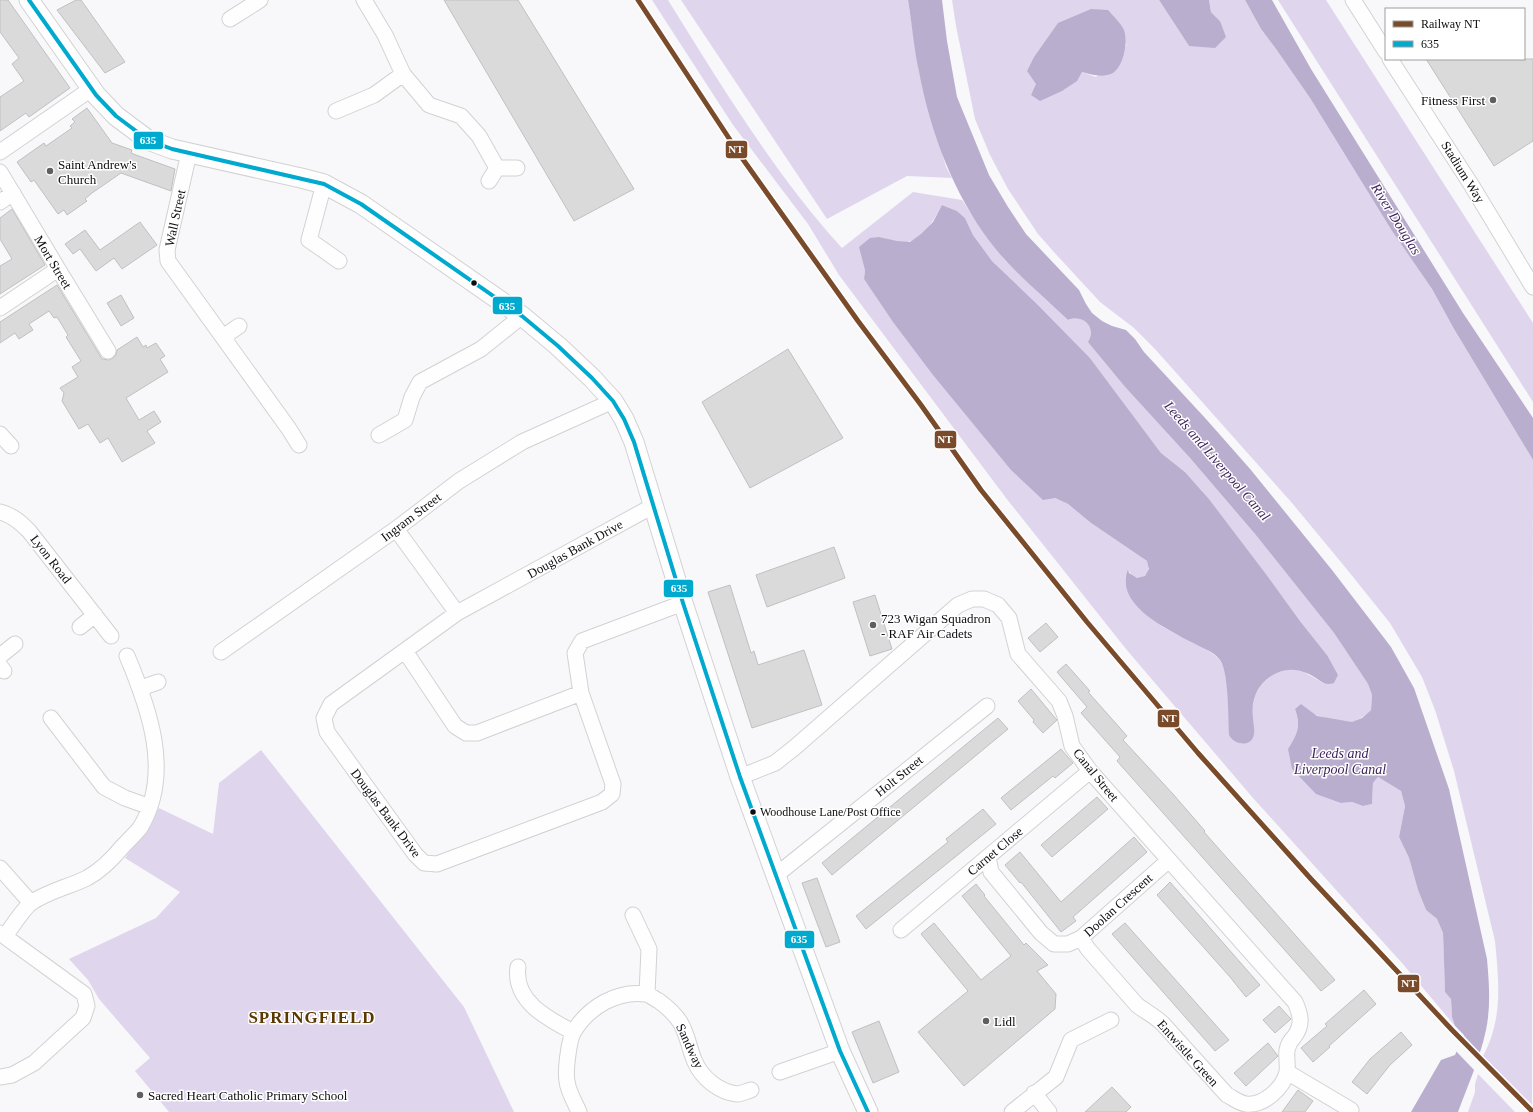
<svg xmlns="http://www.w3.org/2000/svg" width="1533" height="1112" font-family="Georgia,serif">
<rect width="100%" height="100%" fill="#f8f7fa"/>
<!-- green -->
<path fill="#dfd6ee" fill-rule="evenodd" d="M652,0H668C721,85 774,173 842,248L913,192L962,200L990,242L1005,260L1068,320C1082,315 1094,324 1090,338L1126,388L1190,458L1255,534L1334,633L1368,684L1372,695L1371,710C1366,715 1360,719 1353,722C1343,725 1307,712 1295,709C1301,726 1298,734 1288,749L1341,803L1352,802L1363,806L1372,804L1373,783L1378,777L1401,791L1405,806L1399,837L1409,858L1418,890L1426,910L1437,919L1443,933L1445,991L1451,999L1452,1017L1455,1026L1402,963L1253,798L1126,649L1006,498L839,275L808,224L733,125ZM942,205L957,211L965,218L973,235L992,261L1038,305L1090,358L1161,453L1185,472L1209,499L1266,574L1300,621L1327,655L1323,683C1313,677 1301,669 1289,669C1273,668 1252,692 1251,708C1251,718 1256,728 1252,738L1229,735C1229,718 1229,676 1221,662C1214,649 1177,636 1163,627C1151,619 1144,610 1135,599C1127,589 1122,583 1128,569C1132,579 1141,581 1148,573L1149,565L1147,561L1091,523L1068,504L1055,498L864,279L865,270L879,237C888,239 902,245 911,241C926,235 935,218 942,205Z
M681,0H908L919,72L946,167L952,178L907,176L827,219Z
M952,0H1159L1189,46L1220,21L1211,12L1209,0H1245L1261,29L1276,49L1310,98L1392,231L1432,289L1454,329L1533,460L1532,1105L1483,1056C1503,1019 1499,982 1495,941L1454,771L1435,710L1422,677L1390,623L1345,567L1292,503L1155,349L1134,328L1100,302L1053,251L1038,234L1008,189L990,155L975,119L956,26ZM1127,44L1096,77L1082,72L1031,95L1037,84Z
M1278,0H1326L1533,323V402Z
M261,750L464,1007L514,1112H169L135,1071L150,1058L99,999L88,980L69,959L156,918L180,892L125,858L159,808L213,834L219,783Z
M1478,1074L1515,1112H1468L1475,1092V1084Z"/>
<!-- water -->
<path fill="#baaecf" d="M908,0H942L947,41L957,97L989,175L1008,207L1026,234L1079,290L1086,304L1092,313L1102,321L1112,326L1126,330L1135,339L1144,352L1206,419L1251,470L1332,570L1391,647L1414,688L1449,789L1487,959C1489,982 1491,1006 1486,1030C1480,1058 1468,1085 1458,1112H1411L1441,1060L1455,1055L1464,1035L1455,1026L1452,1017L1451,999L1445,992L1443,933L1437,919L1426,910L1418,890L1409,858L1399,837L1405,806L1401,791L1378,777L1373,783L1372,804L1363,806L1352,802L1341,803L1316,794L1292,769L1288,749C1298,733 1301,726 1295,709L1301,704L1317,716L1352,722L1362,718L1371,710L1372,695L1368,684L1334,633L1255,534L1190,458L1126,388L1088,342C1097,327 1083,314 1068,320C1042,295 1012,271 990,242C953,192 931,134 919,72C914,49 912,24 908,0Z
M1159,0H1209L1211,12L1220,21L1226,37L1215,48L1189,46Z
M1245,0H1272L1311,69L1463,313L1533,418V460L1454,329L1432,289L1392,231L1310,98L1276,49L1261,29Z
M1091,9L1108,10C1113,16 1121,23 1124,30C1128,41 1124,66 1113,73C1103,78 1092,75 1082,72L1077,81L1062,91L1040,101L1031,95L1036,84L1027,71L1034,57L1058,23Z
M942,205L957,211L965,218L973,235L992,261L1038,305L1090,358L1161,453L1185,472L1209,499L1266,574L1300,621L1327,655L1338,675L1334,683C1324,687 1318,678 1309,674C1293,667 1280,668 1266,680C1255,690 1251,703 1253,718C1253,723 1255,729 1254,734C1252,748 1234,745 1229,735C1228,718 1229,673 1220,660C1214,652 1205,649 1197,645C1171,631 1113,606 1128,569L1129,573L1137,578L1145,576L1149,569L1147,561L1091,523L1068,504L1055,498L1043,500L1011,470L933,375L893,322L864,279L865,270L859,247L870,238L879,237L897,241L910,242L921,234L933,222Z"/>
<!-- pier -->
<path fill="#f8f7fa" d="M1455,1026L1481,1054L1475,1071L1455,1050L1462,1035L1454,1028Z"/>
<!-- building -->
<path fill="#dbdadb" stroke="#c1c0c1" d="M0,0H8L70,88L29,117L26,113L0,131V97L24,81L12,64L19,58L0,32Z
M76,0H81L125,62L105,73L57,10Z
M444,0H518L634,189L574,221Z
M1426,59H1533V141L1494,166Z
M87,108L112,143L132,150L131,153L136,155L175,169L171,191L121,173L92,193L85,199L87,201L67,215L64,210L58,214L34,180L31,182L17,162L44,143L46,146L72,128L70,126L75,122L72,119Z
M12,209L45,265L0,294V266L12,259L0,239V218Z
M140,222L157,245L122,269L114,258L96,271L80,249L73,254L65,244L85,230L100,250Z
M57,285L102,359L109,360L113,358L116,355L117,350L137,337L143,347L146,345L147,348L156,343L165,356L160,359L168,372L126,398L139,420L154,411L161,422L147,431L155,443L122,462L108,438L100,443L88,424L79,429L62,401L64,393L60,388L78,377L72,367L81,361L66,337L68,335L57,317L54,318L49,311L29,324L33,330L19,339L15,333L0,343V322Z
M121,295L134,318L121,326L107,303Z
M788,349L843,438L750,488L702,402Z
M834,547L845,578L767,607L756,575Z
M730,585L751,653L754,651L758,665L804,650L822,705L752,728L708,592Z
M875,595L892,649L870,656L853,602Z
M1046,623L1058,637L1040,652L1028,638Z
M1066,664L1090,691L1088,692L1127,736L1123,740L1173,794L1205,831L1204,832L1335,980L1321,991L1117,761L1120,757L1081,713L1087,707L1057,672Z
M1031,689L1056,719L1057,720L1043,733L1033,722L1034,720L1018,701Z
M998,718L1008,729L832,875L822,863Z
M1061,749L1073,763L1055,778L1053,776L1011,810L1001,798Z
M1097,797L1108,809L1052,857L1041,845Z
M983,809L996,824L866,929L856,916L948,842L946,839Z
M1134,837L1147,852L1073,917L1076,921L1061,932L1021,882L1020,883L1005,865L1020,852L1061,902Z
M817,878L840,942L826,947L802,883Z
M1170,882L1260,985L1246,997L1230,977L1157,895Z
M976,884L985,895L984,896L1024,945L1026,943L1048,965L1037,971L1056,994L1055,1009L964,1086L918,1032L968,991L921,934L934,923L981,980L1011,956L962,896Z
M1125,923L1229,1040L1215,1051L1112,934Z
M1364,990L1376,1004L1329,1046L1330,1047L1313,1062L1301,1048L1327,1026L1325,1024Z
M1279,1006L1291,1019L1275,1033L1263,1020Z
M879,1021L899,1072L873,1083L852,1032Z
M1401,1032L1412,1045L1390,1065L1367,1094L1352,1082L1370,1059Z
M1268,1043L1278,1056L1246,1086L1234,1073Z
M1112,1087L1131,1107L1126,1112H1085Z
M1298,1090L1313,1101L1305,1112H1282Z"/>
<g fill="none" stroke-linecap="round" stroke-linejoin="round">
<defs>
<path id="minor" d="M364,0L385,35L403,74L429,105L461,116L479,136L497,168
M1353,0L1386,52
M230,19L260,0
M1390,59L1472,186L1533,287
M336,111L374,95L403,74
M0,152L91,89
M189,153L167,250L168,261L289,429L299,445
M0,172L58,269L108,351
M489,181L497,168H517
M324,184L309,240L339,261
M0,202L13,193
M0,308L58,269
M223,337L239,326
M0,434L11,446
M379,435L405,420L412,397L420,382L481,349L522,316
M653,506L457,613L331,704L324,718L327,732L415,854L424,863L437,864L602,802L612,794L613,784L581,693L575,653L582,641L683,603
M0,512C12,515 20,522 29,531L111,636
M396,529L457,613
M80,627L95,615
M405,651L455,726L466,733H477L581,693
M221,652L396,529L459,481L522,442L613,401
M0,656L15,644
M0,666L4,671
M141,688L158,682
M51,718L104,787L125,798L150,807
M740,777L775,763L794,748L958,605L972,599H984L998,605L1009,618L1018,654L1059,701L1065,716L1072,746L1090,771L1295,1002C1301,1015 1303,1025 1294,1037C1291,1040 1288,1045 1287,1050C1286,1057 1288,1065 1287,1072C1283,1088 1264,1106 1246,1104C1239,1103 1233,1098 1227,1095L1163,1024C1155,1016 1146,1012 1137,1005L1088,949L1081,938
M988,857L991,872L1041,933L1054,944H1068L1081,938L1169,860
M0,868L31,903
M775,876L987,706
M633,915L649,949L647,994
M901,930L1090,771
M0,933L84,994L87,1006L83,1018L34,1063L12,1075L0,1077
M5,936C12,927 23,909 31,903C48,891 69,887 87,878C100,871 114,857 123,846C129,840 135,834 140,828C173,774 149,708 127,656
M518,967C513,1001 548,1019 573,1032
M780,1072L840,1051
M1287,1072L1351,1110
M1034,1093L1049,1112
M579,1112C575,1102 568,1092 567,1081C565,1071 569,1039 574,1031C589,1007 617,990 646,994C650,995 655,999 659,1001C667,1007 675,1014 680,1022C688,1035 689,1049 695,1062C702,1078 719,1092 737,1094C741,1094 747,1091 751,1090
M1012,1112L1056,1077L1071,1040L1111,1020"/>
<path id="major" d="M29,0L96,95L116,116L148,140L172,149L301,178L324,184L361,204L522,316L558,346L592,378L613,401L624,419L634,442L683,603L740,777L840,1051L868,1112"/>
</defs>
<!-- minor casing -->
<use href="#minor" stroke="#d2d2d4" stroke-width="17"/>
<!-- major casing -->
<use href="#major" stroke="#d2d2d4" stroke-width="21"/>
<!-- minor -->
<use href="#minor" stroke="#fefefe" stroke-width="15"/>
<!-- major -->
<use href="#major" stroke="#fefefe" stroke-width="19"/>
<defs>
<path id="bus-1" d="M29,0L96,95L116,116L148,140L172,149L324,184L361,204L522,316L558,346L592,378L613,401L624,419L634,442L683,603L740,777L840,1051L868,1112"/>
</defs>
<!-- bus-1 casing -->
<use href="#bus-1" stroke="#fff" stroke-width="7"/>
<!-- bus-1 -->
<use href="#bus-1" stroke="#00a9ce" stroke-width="4"/>
<defs>
<path id="rail-1" d="M638,0L742,158L858,321L921,405L981,490L1087,622L1198,753L1311,879L1452,1030L1533,1112"/>
</defs>
<!-- rail-1 casing -->
<use href="#rail-1" stroke="#fff" stroke-width="8"/>
<!-- rail-1 -->
<use href="#rail-1" stroke="#7a4b2a" stroke-width="5"/>
</g>
<!-- markers -->
<g fill="#5f5e61" stroke="#fff" stroke-width="1.5">
<circle cx="1493" cy="100" r="4"/>
<circle cx="50" cy="171" r="4"/>
<circle cx="873" cy="625" r="4"/>
<circle cx="986" cy="1021" r="4"/>
<circle cx="140" cy="1095" r="4"/>
</g>
<g fill="#0d0c0e" stroke="#fff" stroke-width="1.5">
<circle cx="474" cy="283" r="3.5"/>
<circle cx="753" cy="812" r="3.5"/>
</g>
<g text-anchor="middle" dominant-baseline="central" stroke-width="3" stroke-linejoin="round" paint-order="stroke">
<!-- bus labels -->
<g font-size="12" fill="#0d0c0e" stroke="#fff" text-anchor="start">
<text x="760" y="812">Woodhouse Lane/Post Office</text>
</g>
<!-- poi labels -->
<g font-size="13" fill="#0d0c0e" stroke="#fff" text-anchor="start">
<text x="1485" y="100" text-anchor="end">Fitness First</text>
<text x="58" y="164">Saint Andrew's<tspan x="58" dy="15">Church</tspan></text>
<text x="881" y="618">723 Wigan Squadron<tspan x="881" dy="15">- RAF Air Cadets</tspan></text>
<text x="994" y="1021">Lidl</text>
<text x="148" y="1095">Sacred Heart Catholic Primary School</text>
</g>
<!-- street labels -->
<g font-size="13" fill="#0d0c0e" stroke="#fff">
<text transform="translate(1463 172) rotate(58)">Stadium Way</text>
<text transform="translate(175 218) rotate(-78)">Wall Street</text>
<text transform="translate(53 262) rotate(59)">Mort Street</text>
<text transform="translate(411 517) rotate(-37)">Ingram Street</text>
<text transform="translate(575 549) rotate(-29)">Douglas Bank Drive</text>
<text transform="translate(51 559) rotate(52)">Lyon Road</text>
<text transform="translate(1096 775) rotate(51)">Canal Street</text>
<text transform="translate(899 776) rotate(-39)">Holt Street</text>
<text transform="translate(386 813) rotate(53)">Douglas Bank Drive</text>
<text transform="translate(995 851) rotate(-40)">Carnet Close</text>
<text transform="translate(1118 905) rotate(-42)">Doolan Crescent</text>
<text transform="translate(690 1046) rotate(65)">Sandway</text>
<text transform="translate(1188 1053) rotate(48)">Entwistle Green</text>
</g>
<!-- water labels -->
<g font-size="14" font-style="italic" fill="#3e255e" stroke="#fff">
<text transform="translate(1396 219) rotate(58)">River Douglas</text>
<text transform="translate(1217 461) rotate(49)">Leeds and Liverpool Canal</text>
<text x="1340" y="753">Leeds and<tspan x="1340" dy="16">Liverpool Canal</tspan></text>
</g>
<!-- district labels -->
<g font-size="17" font-weight="bold" letter-spacing="1" fill="#5a3800" stroke="#fff">
<text x="312" y="1017">SPRINGFIELD</text>
</g>
</g>
<g stroke="#fff" stroke-width="1.5">
<rect x="133" y="131" width="31" height="19" rx="4" fill="#00a9ce"/>
<rect x="725" y="140" width="23" height="19" rx="4" fill="#7a4b2a"/>
<rect x="492" y="296" width="31" height="19" rx="4" fill="#00a9ce"/>
<rect x="934" y="430" width="23" height="19" rx="4" fill="#7a4b2a"/>
<rect x="663" y="579" width="31" height="19" rx="4" fill="#00a9ce"/>
<rect x="1157" y="709" width="23" height="19" rx="4" fill="#7a4b2a"/>
<rect x="784" y="930" width="31" height="19" rx="4" fill="#00a9ce"/>
<rect x="1397" y="974" width="23" height="19" rx="4" fill="#7a4b2a"/>
</g>
<g font-size="11" text-anchor="middle" font-weight="bold" fill="#fff">
<text x="148" y="144">635</text>
<text x="736" y="153">NT</text>
<text x="507" y="310">635</text>
<text x="945" y="443">NT</text>
<text x="679" y="592">635</text>
<text x="1169" y="722">NT</text>
<text x="799" y="943">635</text>
<text x="1409" y="987">NT</text>
</g>
<!-- legend -->
<rect x="1385" y="8" width="140" height="52" fill="#ffffff" stroke="#9e9e9f"/>
<rect x="1393" y="21" width="20" height="6" fill="#7a4b2a" stroke="#9e9e9f"/>
<text x="1421" y="28" font-size="12" fill="#0d0c0e">Railway NT</text>
<rect x="1393" y="41" width="20" height="6" fill="#00a9ce" stroke="#9e9e9f"/>
<text x="1421" y="48" font-size="12" fill="#0d0c0e">635</text>
</svg>
